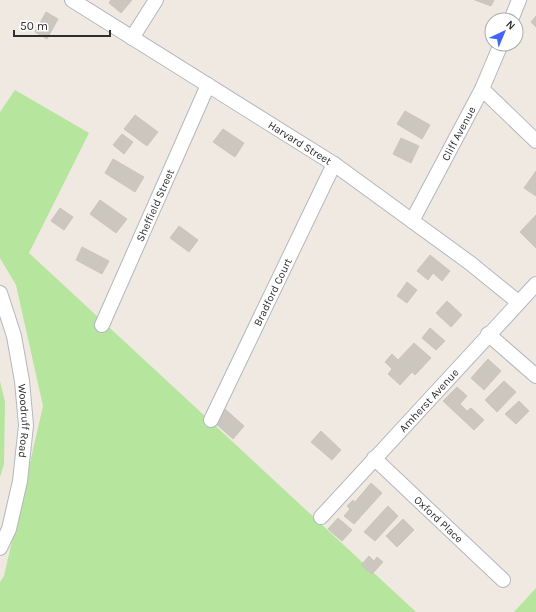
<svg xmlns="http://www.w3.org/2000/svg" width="536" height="612" font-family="Karla,sans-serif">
<rect width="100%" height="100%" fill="#efe9e1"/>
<!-- green -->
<path fill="#b6e59e" d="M15,90L89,133L29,253L416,612H0V582L4,576L43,406L16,285L0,258V112Z
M0,381L5,402L4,464L0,477Z
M536,588V612H514Z"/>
<!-- building -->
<path fill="#cbc7bf" stroke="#cbc5ba" d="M111,0H132L121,13L109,3Z
M475,0H494L491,6Z
M46,12L58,19L47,39L35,32Z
M536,16V27L531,22Z
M405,111L430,125L422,139L397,124Z
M135,115L158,132L147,146L124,129Z
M223,129L244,143L235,157L213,142Z
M122,134L133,142L124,154L113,145Z
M401,138L419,146L411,163L393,154Z
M113,159L144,177L135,192L105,173Z
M536,171V196L524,188Z
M100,200L127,219L116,233L90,214Z
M60,208L73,217L64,230L51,221Z
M536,215V248L520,232Z
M179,226L198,240L189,252L170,238Z
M82,247L109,261L102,274L76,260Z
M430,255L450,271L442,281L433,273L428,280L417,271Z
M407,282L417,290L407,303L397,296Z
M447,301L462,315L451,327L436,313Z
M430,328L445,341L436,350L422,338Z
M414,343L431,358L415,375L412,372L400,385L388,374L392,369L385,362L392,354L398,360Z
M488,359L501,371L484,390L471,378Z
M504,381L516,392L497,412L485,400Z
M457,387L467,396L460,404L467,411L471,408L484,420L474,430L443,401Z
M519,401L529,411L516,424L505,414Z
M225,409L244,426L233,439L214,422Z
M321,431L341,450L332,460L311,442Z
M371,483L382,493L354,524L344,516L350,509L347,506L353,500L355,502Z
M388,506L398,516L375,541L364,532Z
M338,518L352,530L342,541L328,529Z
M403,519L414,530L397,547L386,536Z
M369,556L374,561L377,557L383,562L372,574L361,565Z"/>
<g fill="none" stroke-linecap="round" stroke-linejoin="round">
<defs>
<g id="street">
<path id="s1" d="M72,0L334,164L470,263L518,302"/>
<path d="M511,20L519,0"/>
<path d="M132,38L156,0"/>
<path d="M482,89L536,141"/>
<path id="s2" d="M412,221L482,89L501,44"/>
<path id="s3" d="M0,293L14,336L22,381L26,425L20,481L9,529L0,548"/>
<path id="s4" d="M102,325L208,85"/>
<path d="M488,334L536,376"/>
<path id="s5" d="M211,420L334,164"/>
<path id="s6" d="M374,458L503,580"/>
<path id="s7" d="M321,517L536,284"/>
</g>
</defs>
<!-- street casing -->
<use href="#street" stroke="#b4b7c1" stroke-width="16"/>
<!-- street -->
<use href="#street" stroke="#fff" stroke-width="14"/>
</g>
<g text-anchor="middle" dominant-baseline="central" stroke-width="3" stroke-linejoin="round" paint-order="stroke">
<!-- street labels -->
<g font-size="11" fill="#2e2e2e" stroke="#fff">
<text stroke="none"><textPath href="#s2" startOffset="99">Cliff Avenue</textPath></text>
<text stroke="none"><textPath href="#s1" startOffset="269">Harvard Street</textPath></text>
<text stroke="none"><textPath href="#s4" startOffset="131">Sheffield Street</textPath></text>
<text stroke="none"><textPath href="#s5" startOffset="142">Bradford Court</textPath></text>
<text stroke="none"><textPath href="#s7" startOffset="159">Amherst Avenue</textPath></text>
<text stroke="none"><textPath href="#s3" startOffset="131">Woodruff Road</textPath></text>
<text stroke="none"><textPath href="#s6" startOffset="89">Oxford Place</textPath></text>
</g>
</g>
<!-- north arrow -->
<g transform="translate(504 32) rotate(44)"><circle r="19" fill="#ffffff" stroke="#ababab"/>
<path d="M0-3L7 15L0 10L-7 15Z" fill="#4264fb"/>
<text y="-6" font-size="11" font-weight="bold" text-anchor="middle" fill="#2e2e2e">N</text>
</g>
<!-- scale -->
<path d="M14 30v6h96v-6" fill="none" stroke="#2e2e2e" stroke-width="2"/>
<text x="20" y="30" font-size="12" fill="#2e2e2e" stroke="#ffffff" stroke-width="3" paint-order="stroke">50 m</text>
</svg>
